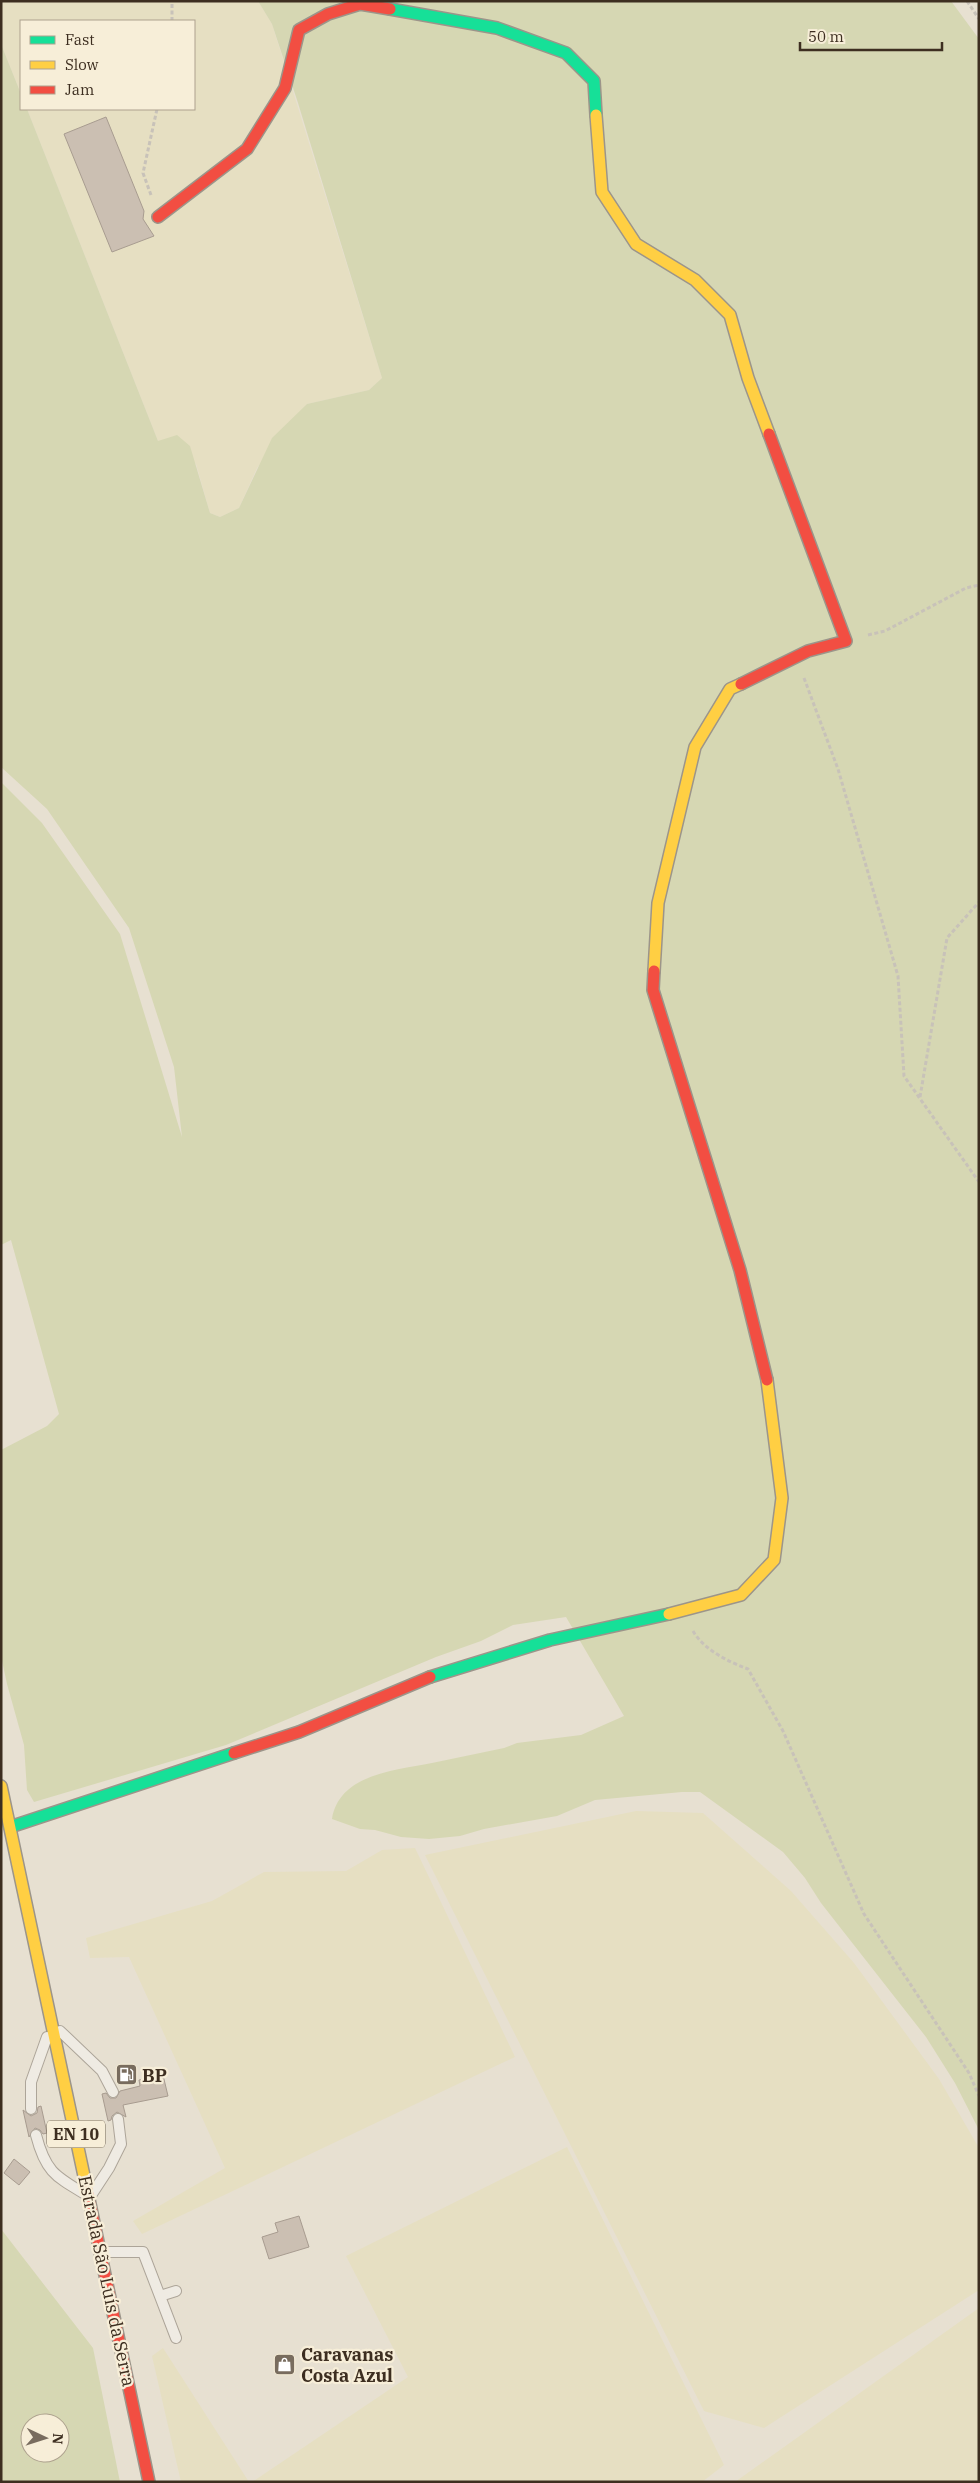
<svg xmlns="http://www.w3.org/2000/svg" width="980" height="2483" font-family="'IBM Plex Serif',serif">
<rect width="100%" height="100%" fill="#e7e0d1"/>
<!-- farmland -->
<path fill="#e6dfc2" d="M1,1H258L272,24L382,378L369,390L307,404L257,468L239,508L220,517L210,513L196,464L158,441L27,109H194V21H21V94L1,44Z
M636,1811L703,1813L791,1891L854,1963L939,2079L979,2148V2290L764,2428L704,2411L425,1855Z
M415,1848L515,2057L142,2234L133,2221L225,2168L129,1957L90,1958L86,1938L212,1901L264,1872L346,1871L382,1850Z
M567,2147L724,2465L702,2482H252L408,2377L346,2256Z
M979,2308V2482H735Z
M163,2348L249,2482H181L152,2356Z"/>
<!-- green -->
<path fill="#d6d7b3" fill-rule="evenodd" d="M258,1H951L979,39V2130L955,2083L926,2037L821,1903L805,1878L783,1852L700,1792H682L595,1800L557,1816L484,1829L460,1836L429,1839L401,1837L375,1830L360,1829L332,1819C339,1774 396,1770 432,1763C456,1758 480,1753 504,1748L517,1743L581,1735L624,1716L566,1617L513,1625L481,1641L436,1657L226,1745L34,1802L27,1790L24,1745L7,1684L1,1656V1450L47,1426L59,1414L11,1240L1,1245V782L42,823L120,934L182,1137L174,1067L129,928L47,809L1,767V44L21,94V109H27L158,441L177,435L190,446L210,513L220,517L239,508L272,438L307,404L369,390L382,378L298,103L272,24Z
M1,2229L93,2348L120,2482H1ZM30,2423H60V2453H30Z"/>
<!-- building -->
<path fill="#cbbfb2" stroke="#a89c90" d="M106,117L144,211L143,219L154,236L112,252L64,134Z
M163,2075L168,2096L123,2105L126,2117L117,2112L112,2116L111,2120L108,2121L102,2094L106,2093L110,2098H116L120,2091L140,2086L139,2080Z
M41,2106L47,2133L43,2134L40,2130L35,2128L29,2137L23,2110L31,2116L37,2113L38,2107Z
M14,2159L30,2172L19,2185L4,2173Z
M299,2216L309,2247L269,2259L262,2237L278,2232L275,2223Z"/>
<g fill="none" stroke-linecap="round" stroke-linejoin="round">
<defs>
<path id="lane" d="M60,2031L102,2071L113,2092
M31,2109V2082L47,2037
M36,2135C46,2174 57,2177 90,2197L109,2168L121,2144L118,2119
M102,2252H143L176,2338
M160,2296L176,2291"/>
<path id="fast" d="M390,9L497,28L566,53L594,81L596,115
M430,1677L550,1640L669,1614
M10,1827L234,1753"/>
<path id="slow" d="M596,115L602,192L636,244L695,280L730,315L748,378L769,434
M654,971L658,903L695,747L730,689L741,684
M669,1614L741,1595L774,1560L782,1498L767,1380
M1,1786L87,2190"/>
<path id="jam" d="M158,217L247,149L285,88L299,30L328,14L360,4L390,9
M741,684L808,651L846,641L769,434
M654,971L653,990L740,1270L767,1380
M234,1753L299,1732L430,1677
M87,2190L149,2482"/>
</defs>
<!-- lane casing -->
<use href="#lane" stroke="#ada599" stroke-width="12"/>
<!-- fast casing -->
<use href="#fast" stroke="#9c958a" stroke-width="14"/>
<!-- slow casing -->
<use href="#slow" stroke="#9c958a" stroke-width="14"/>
<!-- jam casing -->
<use href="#jam" stroke="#9c958a" stroke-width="14"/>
<!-- path -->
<path stroke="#c8c2b9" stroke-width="3" stroke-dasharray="4 2.5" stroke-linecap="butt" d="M967,1L979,19
M172,21V1
M151,195L143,173L157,109
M868,635L885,631L966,588L979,585
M804,678L838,769L898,976L904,1076L979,1182
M920,1097L947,938L979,902
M693,1631C704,1650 729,1662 748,1669L783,1731L864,1914L969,2073L979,2096"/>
<!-- lane -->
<use href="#lane" stroke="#efebe3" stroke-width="10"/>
<!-- fast -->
<use href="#fast" stroke="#16e098" stroke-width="11"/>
<!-- slow -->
<use href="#slow" stroke="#ffcf43" stroke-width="11"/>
<!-- jam -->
<use href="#jam" stroke="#f24e42" stroke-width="11"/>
</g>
<!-- icons -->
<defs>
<symbol id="fuel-square" viewBox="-11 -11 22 22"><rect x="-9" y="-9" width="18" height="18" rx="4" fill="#786c5e" stroke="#f7eed8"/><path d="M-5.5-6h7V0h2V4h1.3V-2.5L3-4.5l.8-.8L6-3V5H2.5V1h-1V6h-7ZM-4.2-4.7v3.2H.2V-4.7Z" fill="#fff"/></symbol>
<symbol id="shop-square" viewBox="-11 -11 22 22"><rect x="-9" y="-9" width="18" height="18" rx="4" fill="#786c5e" stroke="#f7eed8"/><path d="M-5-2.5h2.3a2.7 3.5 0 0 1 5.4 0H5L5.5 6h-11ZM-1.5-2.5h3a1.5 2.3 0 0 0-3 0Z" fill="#fff"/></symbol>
</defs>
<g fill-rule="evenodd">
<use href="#fuel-square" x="114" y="2062" width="25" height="25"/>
<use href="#shop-square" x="272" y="2352" width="25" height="25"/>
</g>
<g text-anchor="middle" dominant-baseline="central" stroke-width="4.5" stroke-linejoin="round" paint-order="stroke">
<!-- shield labels -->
<rect fill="#f7eed8" stroke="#756857" stroke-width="1" x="47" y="2120.5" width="58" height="27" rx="4"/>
<g font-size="16" font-weight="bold" fill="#3d2e20">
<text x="76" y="2134">EN 10</text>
</g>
<!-- poi labels -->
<g font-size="18" font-weight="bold" fill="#3d2e20" stroke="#f7eed8" text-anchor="start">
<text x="142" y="2075">BP</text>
<text x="301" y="2354">Caravanas<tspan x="301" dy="21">Costa Azul</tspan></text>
</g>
<!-- street labels -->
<g font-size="18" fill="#3d2e20" stroke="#f7eed8">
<text transform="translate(107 2281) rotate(78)">Estrada São Luís da Serra</text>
</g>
</g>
<!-- border -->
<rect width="980" height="2483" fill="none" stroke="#3d2e20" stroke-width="5"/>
<!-- legend -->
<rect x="20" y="20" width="175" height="90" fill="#f7eed8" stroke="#ada18e"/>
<rect x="30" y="36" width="25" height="8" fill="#16e098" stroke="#ada18e"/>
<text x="65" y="45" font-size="15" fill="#3d2e20">Fast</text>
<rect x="30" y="61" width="25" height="8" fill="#ffcf43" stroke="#ada18e"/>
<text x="65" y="70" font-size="15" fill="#3d2e20">Slow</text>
<rect x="30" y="86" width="25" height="8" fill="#f24e42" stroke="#ada18e"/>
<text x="65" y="95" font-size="15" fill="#3d2e20">Jam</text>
<!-- north arrow -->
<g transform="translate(45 2438) rotate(94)"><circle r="24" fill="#f7eed8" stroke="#ada18e"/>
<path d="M0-4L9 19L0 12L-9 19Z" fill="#786c5e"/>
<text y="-8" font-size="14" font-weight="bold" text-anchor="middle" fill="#3d2e20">N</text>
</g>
<!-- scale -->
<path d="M800 42v8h142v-8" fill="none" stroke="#3d2e20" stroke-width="2.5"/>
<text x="808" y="42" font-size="15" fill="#3d2e20" stroke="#f7eed8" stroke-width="4" paint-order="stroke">50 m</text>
</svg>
